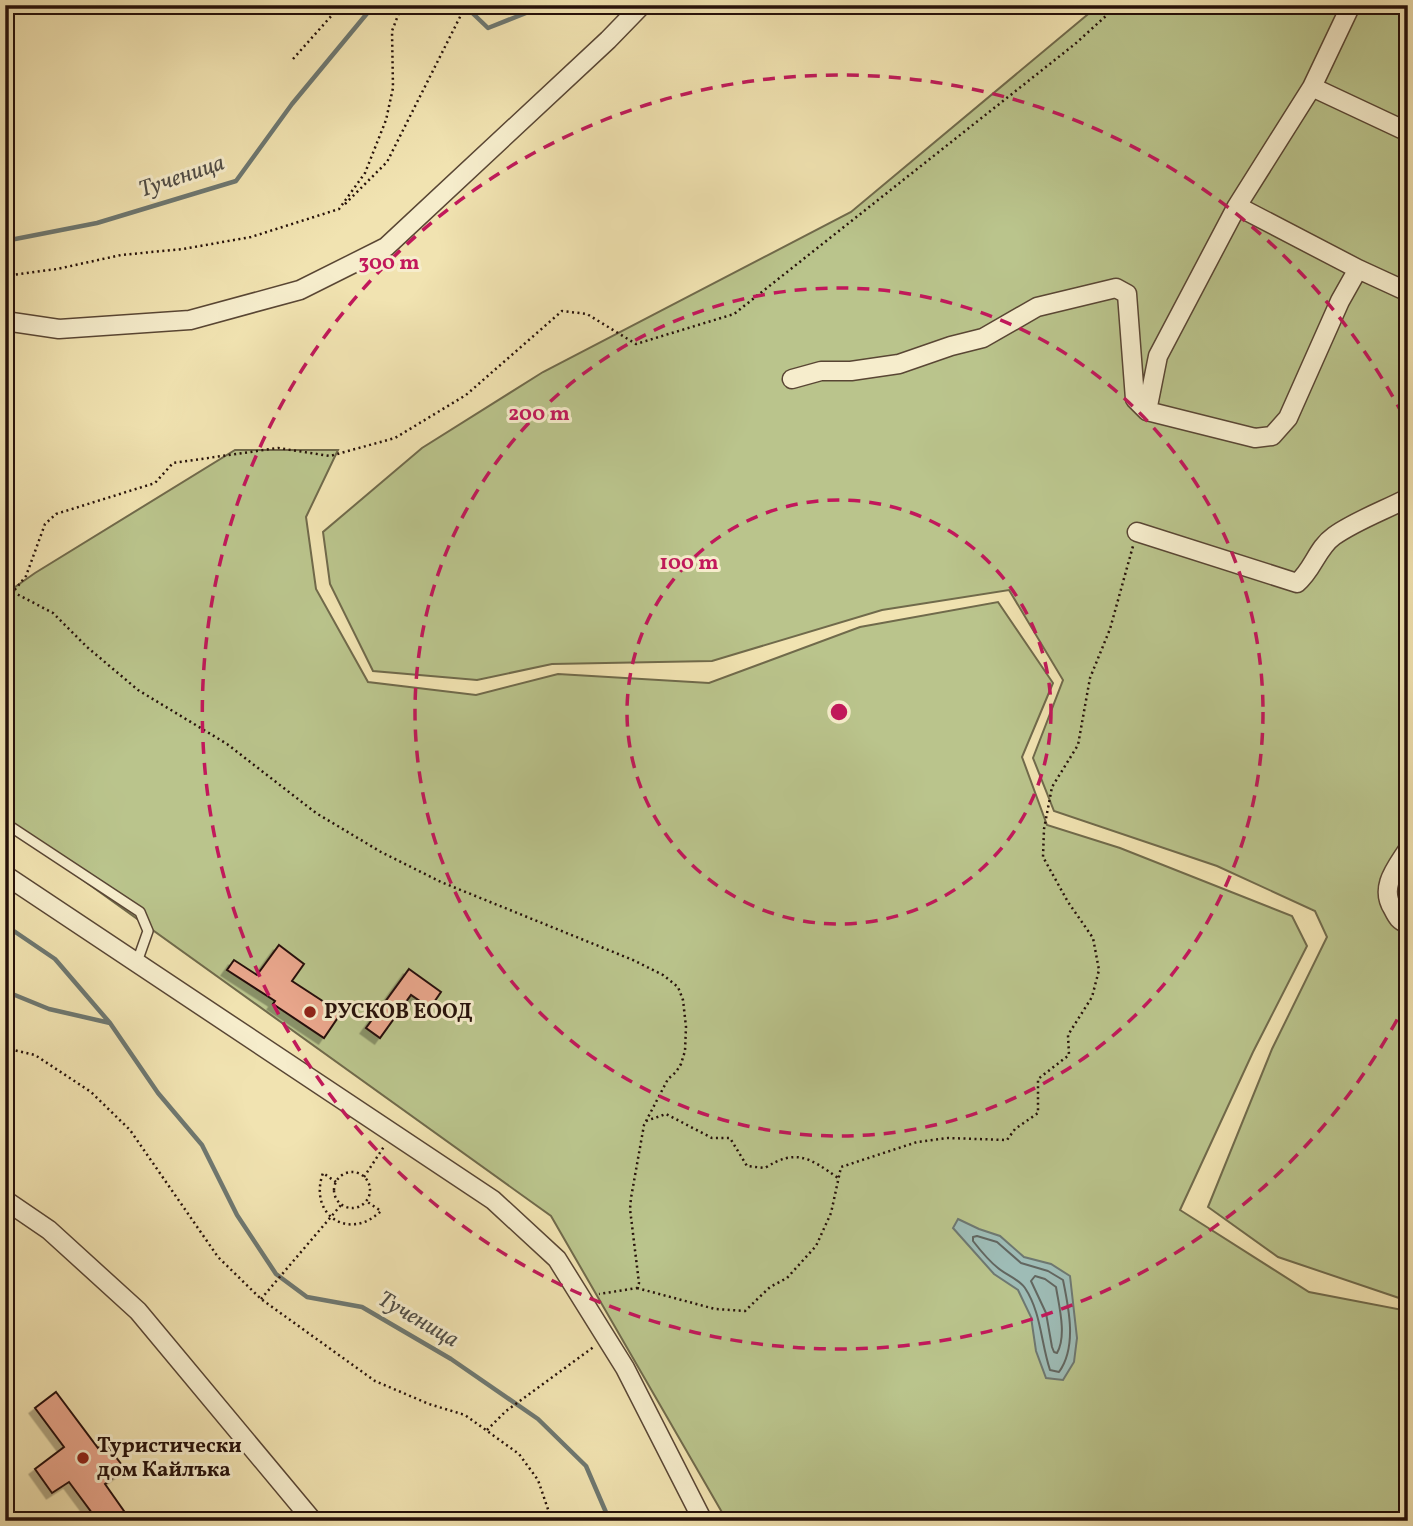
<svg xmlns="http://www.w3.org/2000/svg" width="1413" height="1526" font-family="Vollkorn,serif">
<defs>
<filter id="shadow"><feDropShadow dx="-5.5" dy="5.5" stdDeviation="0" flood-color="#0004"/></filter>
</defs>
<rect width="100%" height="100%" fill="#f1e3b1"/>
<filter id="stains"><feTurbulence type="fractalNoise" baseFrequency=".00286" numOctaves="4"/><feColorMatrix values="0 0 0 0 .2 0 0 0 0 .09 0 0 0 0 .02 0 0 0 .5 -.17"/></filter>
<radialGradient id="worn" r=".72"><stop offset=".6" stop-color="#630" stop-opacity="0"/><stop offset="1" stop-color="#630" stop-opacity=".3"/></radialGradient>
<!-- green -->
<path fill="#bac48c" stroke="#706a4b" stroke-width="2" d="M1099,5H1408V1301L1278,1257L1208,1207L1272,1049L1327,937L1315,911L1217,866L1054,811L1033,758L1063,680L1009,590L882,610L712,661L552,664L477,680L373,671L330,584L323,532L422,448L543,372L851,212Z
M235,450H338L306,517L316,589L368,682L476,695L558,674L709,683L860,627L998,602L1053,683L1022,757L1047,825L1120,848L1292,916L1307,946L1253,1052L1180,1210L1309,1292L1408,1311V1521H727L551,1216L5,824V594L35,573Z"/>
<!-- water -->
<path fill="#9ebcb6" stroke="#6e7871" stroke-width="2" d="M958,1219L979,1229L1000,1236L1024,1257L1051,1264L1070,1276L1077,1338L1074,1362L1063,1380L1046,1378L1036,1351L1031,1317L1018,1290L994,1274L953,1228Z"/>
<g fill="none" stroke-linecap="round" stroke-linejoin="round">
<!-- shore -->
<path stroke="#626660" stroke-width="2" d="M977,1236L997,1242L1021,1263L1048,1271L1063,1280C1069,1309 1077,1347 1059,1372L1050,1370C1041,1343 1041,1312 1025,1288C1019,1279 1006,1275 998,1268C989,1261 980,1250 973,1241V1237Z
M1035,1276L1045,1279L1056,1287C1059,1306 1067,1336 1057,1353L1054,1352L1052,1347L1046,1313L1031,1281Z"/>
<!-- stream -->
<path stroke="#6e7871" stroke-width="4.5" d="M464,5L488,28L546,5
M5,241L97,223L236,181L292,104L374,5
M5,925L55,959L110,1023L158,1093L202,1145L237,1215L276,1274L307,1297L362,1307L451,1359L538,1419L586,1466L608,1517L613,1521
M5,991L49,1009L110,1023"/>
</g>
<!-- building -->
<path fill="#eaa78d" stroke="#26110a" stroke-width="2" filter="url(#shadow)" d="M279,945L304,964L292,981L341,1013L324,1038L273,1004L275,1001L227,970L234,960L257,975Z
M409,969L441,992L430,1008L411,995L380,1038L366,1028Z
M56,1392L98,1448L105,1443L125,1469L105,1484L131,1521H98L69,1482L52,1493L35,1469L64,1447L35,1408Z"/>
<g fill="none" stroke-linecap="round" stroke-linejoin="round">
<defs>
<path id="service" d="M5,823L140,912L148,931L137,962"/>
<path id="minor" d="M1351,5L1312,87L1408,132
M1312,87L1237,206L1358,269
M5,321L59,329L190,320L300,290L386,247L608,40L642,5
M792,379L821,371H851L899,364L951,346L983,338L1037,307L1116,288L1127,294L1135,399L1147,411L1255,438L1272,436L1288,418L1340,301L1358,269L1408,292
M1147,411L1158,356L1237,206
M1137,532L1297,583C1313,570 1317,548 1334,536C1355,521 1385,510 1408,498
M1408,849C1396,868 1379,887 1393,909C1397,917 1399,921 1408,924
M5,875L493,1200L557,1259L625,1368L703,1521
M5,1200L49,1230L138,1311L313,1521"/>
</defs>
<!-- service casing -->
<use href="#service" stroke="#594634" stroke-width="12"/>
<!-- minor casing -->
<use href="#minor" stroke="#594634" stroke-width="21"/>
<!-- path -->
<path stroke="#26110a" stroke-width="2.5" stroke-dasharray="2 3.5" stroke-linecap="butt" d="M293,59L341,5
M345,204L387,162L466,5
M5,276L57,269L121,255L183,249L251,237L339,209L365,173L386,120L393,88L392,31L402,5
M13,592L53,613L87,647L138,690L227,744L316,813L381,852L441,882L633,960L663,975L678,987L683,1000L686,1027L685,1051L681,1064L676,1072L668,1079L644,1125L631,1198L630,1209L639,1283L637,1288L599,1294
M5,594L13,592L26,576L45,524L56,514L155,483L173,463L278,448L330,456L395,438L466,395L562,311L587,314L636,344L734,314L1075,44L1118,5
M5,1048L35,1055L91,1092L130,1130L218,1257L261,1299L375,1381L429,1404L465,1415L519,1454L538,1480L552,1521
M646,1121L666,1114L712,1138H730L747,1166L765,1168C796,1148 810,1158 838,1178
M334 1190a18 18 0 1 1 36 0a18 18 0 1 1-36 0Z
M364,1177L385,1145
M336,1182L323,1173C308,1215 349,1242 381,1211L366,1201
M637,1288L715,1309L745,1311L770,1287L787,1278L816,1246L831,1213L841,1167L917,1142L948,1138L1007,1140L1015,1129L1038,1113V1079L1069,1055L1068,1035L1092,997L1099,970L1093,938L1068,902L1043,857L1044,829L1052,787L1078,745L1090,678L1110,629L1133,546
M261,1299L341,1205
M487,1430L506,1411L595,1346"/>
<!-- service -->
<use href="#service" stroke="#f6edcc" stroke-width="9"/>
<!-- minor -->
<use href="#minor" stroke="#f6edcc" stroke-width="18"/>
</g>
<!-- distance rings -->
<g fill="none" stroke="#c2185b" stroke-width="3.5" stroke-dasharray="12 9">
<circle cx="839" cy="712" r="212"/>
<circle cx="839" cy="712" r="424"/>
<path d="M1407 1001A637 637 0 1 1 1407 423"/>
</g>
<!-- markers -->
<g fill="#8f2418" stroke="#f6edcc" stroke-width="2.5">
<circle cx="310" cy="1012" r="7"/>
<circle cx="83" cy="1458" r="7"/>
</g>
<g text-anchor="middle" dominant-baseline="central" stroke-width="6" stroke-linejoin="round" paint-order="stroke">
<!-- poi labels -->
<g font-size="21" font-weight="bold" fill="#26110a" stroke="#f6edcc" text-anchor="start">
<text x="324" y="1012">РУСКОВ ЕООД</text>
<text x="97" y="1446">Туристически<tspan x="97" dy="24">дом Кайлъка</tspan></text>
</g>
<!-- water labels -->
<g font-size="23" font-style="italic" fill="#504d46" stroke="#f6edcc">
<text transform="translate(182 177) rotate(-19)">Тученица</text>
<text transform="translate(418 1320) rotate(30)">Тученица</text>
</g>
</g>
<circle cx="839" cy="712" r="10" fill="#c2185b" stroke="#f6edcc" stroke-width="3.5"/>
<g font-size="21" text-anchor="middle" font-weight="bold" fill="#c2185b" stroke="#f6edcc" stroke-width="6" stroke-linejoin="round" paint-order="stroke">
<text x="389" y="269">300 m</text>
<text x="539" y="420">200 m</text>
<text x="689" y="569">100 m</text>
</g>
<!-- margin -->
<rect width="1413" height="1526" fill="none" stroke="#f1e3b1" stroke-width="28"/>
<rect x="7" y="7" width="1399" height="1512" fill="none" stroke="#26110a" stroke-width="3.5"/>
<rect x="14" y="14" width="1385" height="1498" fill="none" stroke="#26110a" stroke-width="2"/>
<rect width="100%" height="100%" filter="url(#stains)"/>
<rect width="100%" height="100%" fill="url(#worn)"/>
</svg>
